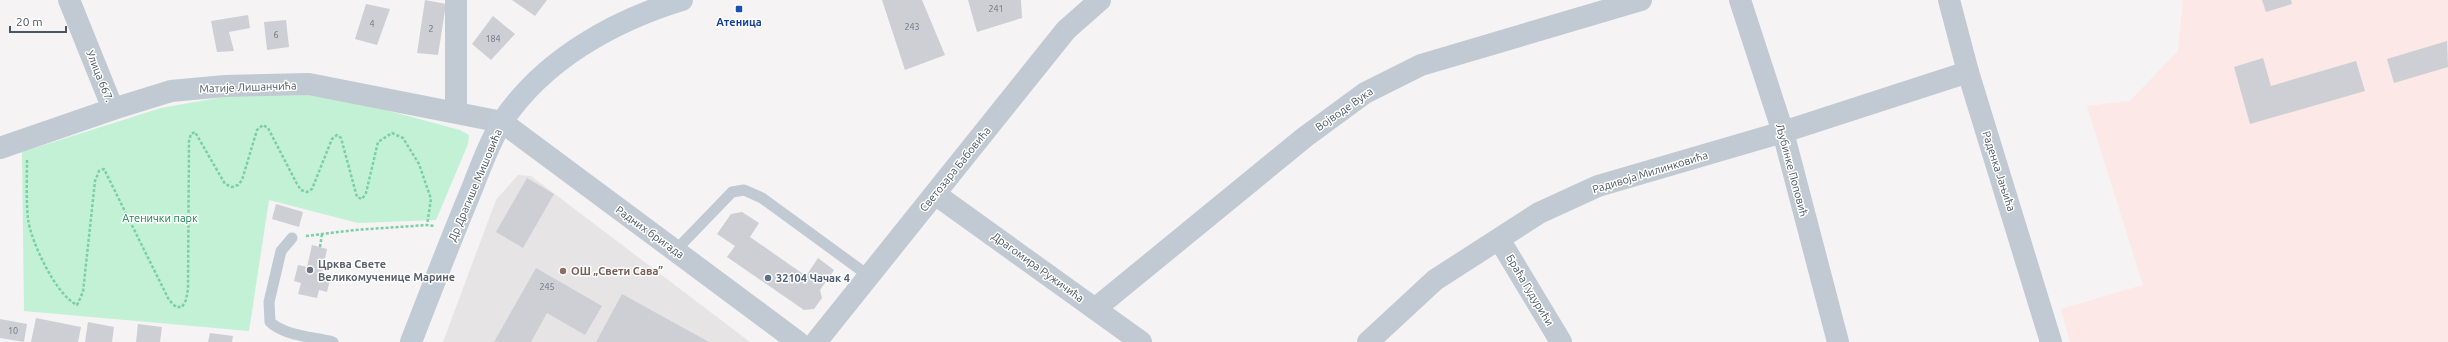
<svg xmlns="http://www.w3.org/2000/svg" width="2448" height="342" font-family="Ubuntu,sans-serif">
<rect width="100%" height="100%" fill="#f5f3f3"/>
<!-- education -->
<path fill="#e6e4e5" d="M518,175L531,176L750,342H443L496,200Z"/>
<!-- medical -->
<path fill="#fce8e6" d="M2183,0H2448V342H2070L2061,309L2143,285L2087,106L2130,101L2178,51Z"/>
<!-- green -->
<path fill="#c3f1d5" d="M235,95H330L460,130L469,135L468,144L436,220L358,223L269,200L249,331L24,311L22,152L161,108Z"/>
<!-- building -->
<path fill="#cdcfd5" d="M425,0L446,4L438,55L417,53Z
M512,0H547L535,16Z
M882,0H922L945,55L905,70Z
M968,0H1021L1022,18L977,32Z
M2262,0H2291L2292,4L2266,12Z
M366,4L390,9L377,45L355,39Z
M248,15L250,28L229,32L234,51L217,52L211,21Z
M493,16L515,34L491,60L472,44Z
M286,20L289,47L267,50L264,22Z
M2447,41L2448,67L2394,83L2387,59Z
M2263,58L2271,86L2356,61L2365,91L2250,124L2234,67Z
M527,178L554,194L523,248L496,232Z
M276,204L303,212L299,227L272,219Z
M742,212L759,223L750,237L806,276L818,258L834,270L820,290L822,298L814,309L804,310L727,257L735,246L717,234L731,214Z
M312,245L327,249L322,273L331,275L327,292L319,290L317,298L298,294L301,283L294,281L298,265L307,267Z
M536,268L602,306L585,335L547,313L531,342H494Z
M622,294L709,342H596Z
M36,318L81,327L78,342H31Z
M0,319L27,324L24,342L0,338Z
M88,322L114,327L112,342H85Z
M138,324L162,327L160,342H136Z
M210,333L233,336L232,342H208Z"/>
<g fill="none" stroke-linecap="round" stroke-linejoin="round">
<!-- path -->
<path stroke="#7ad0a6" stroke-width="2.5" stroke-dasharray="3 2" stroke-linecap="butt" d="M27,160C27,179 26,200 28,219C31,242 56,295 77,305L83,292L95,181L99,171L104,169L169,300L176,307H182L186,300L188,289L189,141L191,134L195,132L225,184L232,187L238,185L242,180L257,130L263,125L268,128L297,184L301,190L307,192L312,189L332,139L337,135L341,138L357,197L362,199L366,193L378,142L392,133L403,138L419,164L431,199L427,225
M306,236L355,230L427,225L435,226
M320,247L322,234"/>
<!-- service -->
<path stroke="#c1cad2" stroke-width="11" d="M292,238L281,251L269,302L270,322C285,336 314,337 333,342
M675,251L732,192L744,190L762,198L869,276"/>
<!-- minor -->
<path stroke="#c1cad2" stroke-width="22" d="M69,0L113,109
M1740,0L1783,132L1838,342
M456,112V0
M935,194L1141,342
M1499,239L1561,342
M1096,308L1305,137L1365,93L1421,65L1641,0
M816,342L1066,30L1100,0
M1368,342L1435,280L1539,213L1598,186L1783,132L1968,72"/>
<!-- tertiary -->
<path stroke="#c1cad2" stroke-width="22" d="M1949,0L1968,72L2051,342
M0,148L113,109L171,91L225,86L309,84L502,122L798,342"/>
<!-- secondary -->
<path stroke="#c1cbd6" stroke-width="22" d="M411,342C430,293 449,244 469,196C479,172 488,144 502,122C543,60 613,21 682,0"/>
</g>
<!-- markers -->
<rect fill="#1a4fb4" stroke="#fff" stroke-width="1.5" x="735" y="5" width="8" height="8" rx="2"/>
<circle fill="#6b7280" stroke="#fff" stroke-width="1.5" cx="310" cy="270" r="4"/>
<circle fill="#8d6e63" stroke="#fff" stroke-width="1.5" cx="563" cy="271" r="4"/>
<circle fill="#5c6f8a" stroke="#fff" stroke-width="1.5" cx="768" cy="278" r="4"/>
<g text-anchor="middle" dominant-baseline="central" stroke-width="3" stroke-linejoin="round" paint-order="stroke">
<!-- number labels -->
<g font-size="9" fill="#6b747e">
<text x="996" y="9">241</text>
<text x="372" y="24">4</text>
<text x="912" y="27">243</text>
<text x="431" y="29">2</text>
<text x="276" y="35">6</text>
<text x="493" y="39">184</text>
<text x="547" y="287">245</text>
<text x="13" y="331">10</text>
</g>
<!-- transit labels -->
<g font-size="11" font-weight="bold" fill="#164399" stroke="#fff">
<text x="739" y="22">Атеница</text>
</g>
<!-- street labels -->
<g font-size="11" fill="#4a5661" stroke="#fff">
<text transform="translate(100 76) rotate(68)">Улица 667.</text>
<text transform="translate(248 87) rotate(-2)">Матије Лишанчића</text>
<text transform="translate(1344 109) rotate(-35)">Војводе Вука</text>
<text transform="translate(955 169) rotate(-51)">Светозара Бабовића</text>
<text transform="translate(1792 170) rotate(75)">Љубинке Поповић</text>
<text transform="translate(1999 171) rotate(72)">Раденка Јањића</text>
<text transform="translate(1650 172) rotate(-17)">Радивоја Милинковића</text>
<text transform="translate(475 185) rotate(-67)">Др Драгише Мишовића</text>
<text transform="translate(650 232) rotate(36)">Радних бригада</text>
<text transform="translate(1038 267) rotate(36)">Драгомира Ружичића</text>
<text transform="translate(1530 290) rotate(59)">Браћа Гудурићи</text>
</g>
<!-- park labels -->
<g font-size="11" fill="#17864f" stroke="#fff">
<text x="160" y="218">Атенички парк</text>
</g>
<!-- worship labels -->
<g font-size="11" font-weight="bold" fill="#5b616d" stroke="#fff" text-anchor="start">
<text x="318" y="264">Црква Свете<tspan x="318" dy="13">Великомученице Марине</tspan></text>
</g>
<!-- education labels -->
<g font-size="11" font-weight="bold" fill="#785e54" stroke="#fff" text-anchor="start">
<text x="571" y="271">ОШ „Свети Сава”</text>
</g>
<!-- service labels -->
<g font-size="11" font-weight="bold" fill="#4e5e75" stroke="#fff" text-anchor="start">
<text x="776" y="278">32104 Чачак 4</text>
</g>
</g>
<!-- scale -->
<path d="M10 26v6h56v-6" fill="none" stroke="#4a5661" stroke-width="2"/>
<text x="16" y="26" font-size="12" fill="#4a5661" stroke="#ffffff" stroke-width="3" paint-order="stroke">20 m</text>
</svg>
